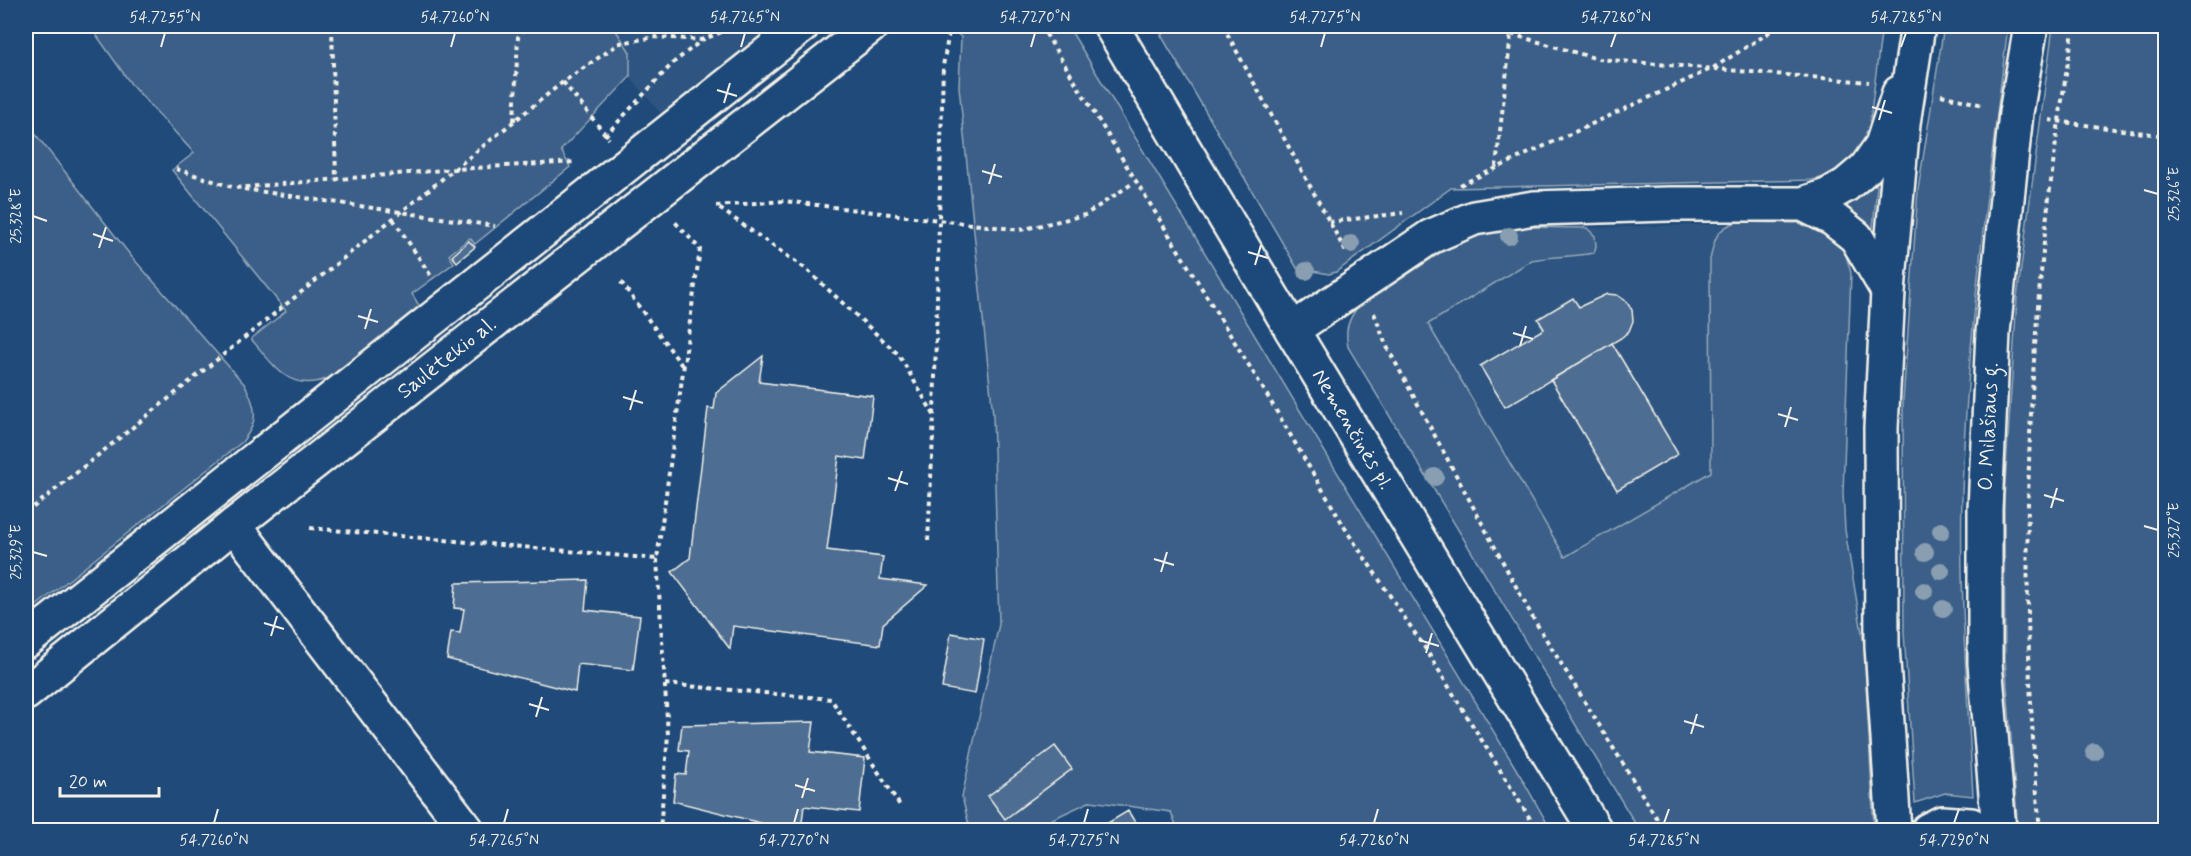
<svg xmlns="http://www.w3.org/2000/svg" width="2191" height="856" font-family="Mynerve,sans-serif">
<rect width="100%" height="100%" fill="#1f4a7a"/>
<filter id="ink" filterUnits="userSpaceOnUse"><feTurbulence type="fractalNoise" baseFrequency=".0167" numOctaves="2"/><feDisplacementMap in="SourceGraphic" scale="12" xChannelSelector="R" yChannelSelector="G"/><feConvolveMatrix kernelMatrix="1 2 1 2 8 2 1 2 1" color-interpolation-filters="sRGB"/></filter>
<g filter="url(#ink)">
<!-- built -->
<path fill="#2d5581" d="M613,26H776L663,116L630,77V52Z
M1728,224L1719,231L1710,260L1711,472L1565,557L1428,323L1532,260L1548,257L1577,256L1595,236L1587,228Z"/>
<!-- green -->
<path fill="#3a5f88" stroke="#97a8b8" stroke-width="1.5" d="M90,26H613L630,52V77L561,150L570,167L475,244L470,238L449,255L454,263L412,294L420,307L329,378C289,394 275,366 251,339L286,311L172,170L194,153L131,84Z
M948,26H1068L1521,777L1551,830H1178L1171,812L1091,801L1029,830H979L969,825L962,797L999,624L993,415L959,87L961,37Z
M1176,26H1882L1868,136L1854,162L1834,175L1812,180L1451,188L1336,272L1329,274L1297,268L1161,35Z
M1944,26H2008C1990,172 1970,317 1963,465C1958,575 1967,686 1973,796L1945,793L1915,803L1904,632L1903,401L1918,190Z
M2053,26H2165V830H2018L2005,659L2004,499L2017,298Z
M26,122L131,256L245,385C257,408 259,422 242,442L26,614Z
M1871,183H1875L1877,186L1873,228L1871,230L1843,207L1841,202Z
M1737,222L1800,223L1817,227L1844,248L1851,273L1843,493L1845,530L1864,645L1874,830H1639L1348,347C1345,331 1347,323 1356,309L1464,237L1490,228L1513,227L1587,228L1595,236L1596,246L1594,253C1573,257 1552,256 1532,260L1428,324L1565,557L1711,472L1710,260C1714,240 1716,228 1737,222Z"/>
<!-- building -->
<path fill="#4d6e92" stroke="#f4f1e8" stroke-width="1.5" d="M469,241L475,247L457,262L452,256Z
M1607,294L1617,295L1626,301L1632,310L1633,321L1629,331L1621,338L1505,407L1480,366L1544,329L1538,319L1573,298L1579,307Z
M1612,343L1678,454L1617,490L1551,380Z
M763,356L759,382L873,396L865,460L839,456L827,550L883,557L880,579L928,585L883,624L880,645L733,626L730,649L672,572L690,558L708,408L714,409L716,393Z
M588,580L585,610L640,616L633,670L578,664L575,692L447,659L451,632L460,633L464,609L454,608L456,583Z
M951,633L984,639L975,694L942,688Z
M814,722L810,752L865,758L859,812L804,806L801,830H789L673,801L676,774L686,775L689,751L679,750L682,725Z
M1055,746L1072,769L1005,819L988,796Z
M1128,811L1140,830H1096Z"/>
<g fill="none" stroke-linecap="round" stroke-linejoin="round">
<defs>
<path id="minor" d="M1803,204L1833,219L1856,237L1888,291
M1292,330L1430,237L1474,218L1534,208L1669,204H1803L1827,196L1846,185L1866,168L1882,145L1899,93
M234,525L467,830"/>
<g id="major">
<path id="s1" d="M1111,26L1292,330L1595,830"/>
<path d="M26,641L802,26"/>
<path id="s2" d="M26,693L234,525L871,26"/>
<path d="M1894,830L1882,646L1881,428L1888,291L1903,123L1918,26"/>
<path d="M1928,830L1942,823L1971,825L1981,830"/>
<path id="s3" d="M1999,830L1985,663V509L1993,332L2016,113L2031,26"/>
</g>
</defs>
<!-- minor casing -->
<use href="#minor" stroke="#f4f1e8" stroke-width="38"/>
<!-- major casing -->
<use href="#major" stroke="#f4f1e8" stroke-width="38"/>
<!-- path -->
<path stroke="#f4f1e8" stroke-width="4" stroke-dasharray="4.5 4.5" stroke-linecap="butt" d="M332,26L336,179
M1041,26L1261,385L1348,533L1425,648L1537,830
M1223,26L1347,254
M1511,34L1598,59L1869,82
M26,75L28,73
M563,82L609,139
M1941,95L1983,105
M2049,120L2166,136
M514,121L518,37L525,26
M605,136L673,63L702,40L736,26
M1496,167L1511,34L1509,26
M176,169L235,188L455,169L576,162
M1460,185L1713,68L1767,34L1775,26
M244,189L495,226
M393,219L433,279
M1329,222L1403,213
M621,282L683,367
M1374,313L1386,345L1533,618L1664,830
M934,415L899,355L806,269L716,206L784,201L1020,230L1085,215L1136,181
M26,513L563,82L620,43L656,37L702,40
M310,528L657,559L700,249L675,222
M928,541L934,415L943,66L950,26
M657,559L668,735L660,830
M665,684L831,699L901,807
M2040,830C2015,562 2028,291 2074,26"/>
<!-- minor -->
<use href="#minor" stroke="#1f4a7a" stroke-width="33"/>
<!-- major -->
<use href="#major" stroke="#1f4a7a" stroke-width="33"/>
</g>
<!-- trees -->
<g fill="#8a9eb1">
<circle cx="1509" cy="236" r="9"/>
<circle cx="1351" cy="244" r="9"/>
<circle cx="1306" cy="271" r="9"/>
<circle cx="1435" cy="477" r="9"/>
<circle cx="1941" cy="531" r="9"/>
<circle cx="1925" cy="552" r="9"/>
<circle cx="1941" cy="571" r="9"/>
<circle cx="1924" cy="591" r="9"/>
<circle cx="1943" cy="609" r="9"/>
<circle cx="2094" cy="752" r="9"/>
</g>
</g>
<!-- ticks -->
<path fill="none" stroke="#f4f1e8" stroke-width="2" d="M161,47L165,33M451,47L455,33M741,47L745,33M1031,47L1035,33M1321,47L1325,33M1611,47L1616,33M1901,47L1906,33M717,90L737,96M724,103L730,83M1872,107L1892,113M1879,120L1885,100M982,171L1002,177M989,184L995,164M2144,190L2158,194M33,216L47,221M93,234L113,241M99,248L106,227M1248,252L1268,258M1255,265L1261,245M358,316L378,322M365,329L371,309M1513,333L1533,339M1520,346L1526,326M623,397L643,403M630,410L636,390M1778,414L1798,420M1785,427L1791,407M888,478L908,484M895,491L902,471M2044,495L2064,501M2051,508L2057,488M2144,526L2158,530M33,552L47,556M1154,559L1174,565M1161,572L1167,552M264,623L284,629M271,636L277,616M1419,640L1439,646M1426,653L1432,633M529,704L549,710M536,717L542,697M1684,721L1704,727M1691,734L1697,714M795,785L815,791M802,798L808,778M214,823L218,809M504,823L508,809M794,823L798,809M1084,823L1088,809M1374,823L1378,809M1664,823L1669,809M1954,823L1959,809"/>
<g text-anchor="middle" dominant-baseline="central" stroke-width="4.5" stroke-linejoin="round" paint-order="stroke">
<!-- street labels -->
<g font-size="21" fill="#f4f1e8" stroke="#1f4a7a">
<text stroke="none"><textPath href="#s2" startOffset="538">Saulėtekio al.</textPath></text>
<text stroke="none"><textPath href="#s3" startOffset="404">O. Milašiaus g.</textPath></text>
<text stroke="none"><textPath href="#s1" startOffset="470">Nemenčinės pl.</textPath></text>
</g>
</g>
<!-- margin -->
<rect width="2191" height="856" fill="none" stroke="#1f4a7a" stroke-width="66"/>
<!-- scale -->
<path d="M60 787v9h99v-9" fill="none" stroke="#f4f1e8" stroke-width="3"/>
<text x="69" y="787" font-size="18" fill="#f4f1e8" stroke="#1f4a7a" stroke-width="4.5" paint-order="stroke">20 m</text>
<rect x="33" y="33" width="2125" height="790" fill="none" stroke="#f4f1e8" stroke-width="2"/>
<g font-size="15" text-anchor="middle" fill="#f4f1e8">
<text x="165" y="22">54.7255°N</text>
<text x="455" y="22">54.7260°N</text>
<text x="745" y="22">54.7265°N</text>
<text x="1035" y="22">54.7270°N</text>
<text x="1325" y="22">54.7275°N</text>
<text x="1616" y="22">54.7280°N</text>
<text x="1906" y="22">54.7285°N</text>
<text transform="translate(2174 194) rotate(-90)" y="5">25.326°E</text>
<text transform="translate(16 216) rotate(-90)" y="5">25.328°E</text>
<text transform="translate(2174 530) rotate(-90)" y="5">25.327°E</text>
<text transform="translate(16 552) rotate(-90)" y="5">25.329°E</text>
<text x="214" y="845">54.7260°N</text>
<text x="504" y="845">54.7265°N</text>
<text x="794" y="845">54.7270°N</text>
<text x="1084" y="845">54.7275°N</text>
<text x="1374" y="845">54.7280°N</text>
<text x="1664" y="845">54.7285°N</text>
<text x="1954" y="845">54.7290°N</text>
</g>
</svg>
